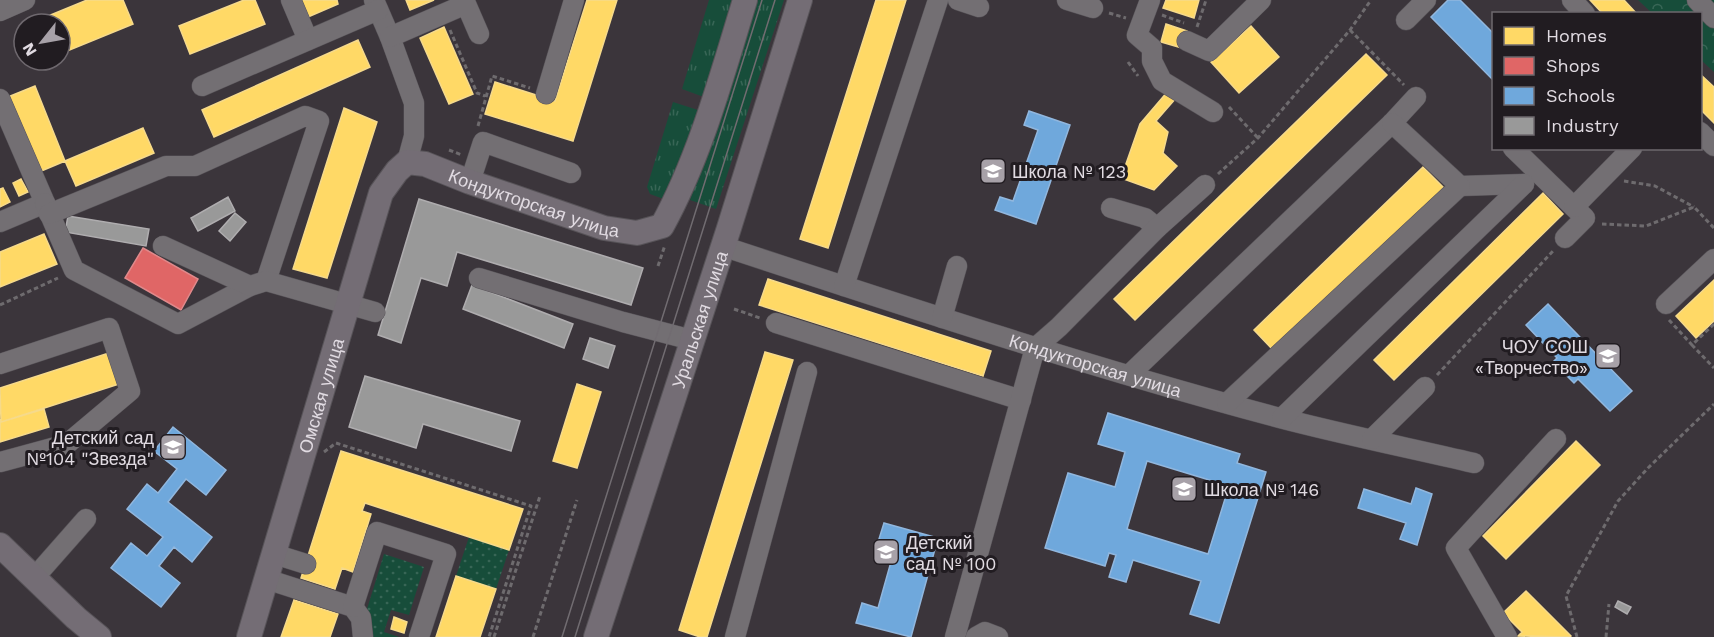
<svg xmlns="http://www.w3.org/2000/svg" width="1714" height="637" font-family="'Work Sans',sans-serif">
<defs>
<pattern id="grass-tufts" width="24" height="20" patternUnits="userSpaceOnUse" patternTransform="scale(1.5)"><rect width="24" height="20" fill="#174d3a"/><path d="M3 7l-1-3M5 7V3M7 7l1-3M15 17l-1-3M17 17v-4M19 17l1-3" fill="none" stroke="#386656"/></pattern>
<pattern id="forest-crowns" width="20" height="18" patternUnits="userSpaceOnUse" patternTransform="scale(1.5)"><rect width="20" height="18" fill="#174d3a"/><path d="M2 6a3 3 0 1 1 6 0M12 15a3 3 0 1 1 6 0" fill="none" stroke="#386656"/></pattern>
<pattern id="park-dots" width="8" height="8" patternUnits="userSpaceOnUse" patternTransform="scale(1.5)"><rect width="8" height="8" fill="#174d3a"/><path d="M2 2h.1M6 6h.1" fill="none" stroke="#386656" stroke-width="1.8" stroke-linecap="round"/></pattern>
</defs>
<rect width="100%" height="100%" fill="#3b353b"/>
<!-- grass -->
<path fill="url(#grass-tufts)" d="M709,0H736L707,94L701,96L682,89Z
M754,0H784L716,209L690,200Z
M673,102L701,111L669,201L650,194L647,187Z"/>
<!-- forest -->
<path fill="url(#forest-crowns)" d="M1638,0H1714V72L1701,60L1700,14L1652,13Z"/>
<!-- park -->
<path fill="url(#park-dots)" d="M469,537L509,550L496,589L456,576Z
M384,554L424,567L409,615L391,610L384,632L399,637H369L367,609Z"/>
<!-- homes -->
<path fill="#ffd966" stroke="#f6da8b" stroke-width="1.5" d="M87,0H123L133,24L60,54V24H37L36,21Z
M244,0H255L265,24L190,54L179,26Z
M301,0H337L338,4L308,17Z
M406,0H434L410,10Z
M587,0H617L573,141L485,114L495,82L555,101Z
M876,0H906L828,248L800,239Z
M1166,0H1199L1194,18L1163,8Z
M1590,0H1624L1637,14H1603Z
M1166,24L1187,31L1182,48L1161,42Z
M1251,26L1279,57L1239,93L1211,62Z
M444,27L473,94L449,104L420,38Z
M358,40L370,67L214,137L202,110Z
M1366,54L1387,75L1135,320L1114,299Z
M1700,74L1714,87V123L1700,109Z
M35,86L65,161L39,172L8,97Z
M1168,91L1176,98L1156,121L1168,132L1163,153L1177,166L1154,190L1121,178L1140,124Z
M344,108L377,122L327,278L293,269Z
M143,128L154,153L76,186L65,161Z
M1423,167L1444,188L1274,351L1254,330Z
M21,179L28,192L19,196L13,183Z
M3,188L10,202L0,207V189Z
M1543,193L1563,214L1394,380L1374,360Z
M44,234L57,264L0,287V252Z
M768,279L991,351L983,376L759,305Z
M1714,280V321L1696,338L1676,316Z
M765,352L793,360L707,637H700L679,630Z
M109,353L119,384L1,422L0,388Z
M577,384L601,392L577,468L553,461Z
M44,409L49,427L0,442V419L1,422Z
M1576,441L1600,465L1506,559L1483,536Z
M341,451L523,509L509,550L365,503L362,511L371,514L353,572L342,568L335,589L301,578Z
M456,576L496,589L480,637H436Z
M1526,591L1571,636L1570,637L1518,636L1522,632L1503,613Z
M294,600L338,614L330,637H281Z
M394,617L407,622L404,633L391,629Z"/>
<!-- shops -->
<path fill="#e06666" stroke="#e0898b" stroke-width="1.5" d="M143,248L198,279L181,310L125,278Z"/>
<!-- schools -->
<path fill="#6fa8dc" stroke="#91b7de" stroke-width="1.5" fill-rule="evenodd" d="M1448,0H1460L1494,34V81L1431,17Z
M1029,111L1070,125L1036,224L995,210L1000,197L1013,201L1038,130L1024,125Z
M1548,304L1632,391L1610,411L1578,379L1574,383L1553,362L1557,358L1526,325Z
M1108,413L1240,454L1237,463L1266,472L1219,623L1190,614L1201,581L1133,560L1126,582L1109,577L1116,555L1109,553L1105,566L1045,548L1068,473L1115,487L1125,452L1098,444ZM1147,461L1229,486L1208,554L1127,529Z
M173,427L226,470L206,495L186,479L168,502L212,537L192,562L174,547L159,566L180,583L161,607L111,568L131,543L147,556L163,537L127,509L147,484L158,493L177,469L154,451Z
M1416,488L1432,494L1417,545L1400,539L1406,523L1358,508L1364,489L1411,504Z
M884,523L938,538L911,637L856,623L862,603L878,608L896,544L879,539Z"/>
<!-- industry -->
<path fill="#999" stroke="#afadaf" stroke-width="1.5" d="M228,197L235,211L198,231L191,218Z
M419,199L643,268L631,305L457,252L447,286L421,278L401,343L378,335Z
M235,213L246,222L230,241L219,231Z
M68,216L149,229L146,246L65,232Z
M472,285L573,324L564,348L463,309Z
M590,338L615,346L608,368L583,359Z
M365,376L520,421L511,451L423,424L416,448L349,427Z
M1618,601L1631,607L1627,614L1615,607Z"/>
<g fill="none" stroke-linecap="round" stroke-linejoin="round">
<defs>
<g id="minor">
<path d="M291,0L308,40"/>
<path d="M374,0L390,37L414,103V136L407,162"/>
<path d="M958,0L979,7"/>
<path d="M1067,0L1093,8"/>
<path d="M1150,0L1137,35L1152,48V61L1162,81L1213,112"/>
<path d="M1572,0L1585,14"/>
<path d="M1697,0L1714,18"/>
<path d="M0,11L25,0"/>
<path d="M1406,20L1426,0"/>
<path d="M390,37L466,4L479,34"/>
<path d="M1187,41L1209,51L1261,0"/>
<path d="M202,86L378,10"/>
<path d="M546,94L574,0"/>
<path d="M0,99L45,203L0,222"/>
<path d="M1700,132L1714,146"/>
<path d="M1513,148L1585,218L1565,238"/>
<path d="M470,182L483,142L571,173"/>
<path d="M1460,186L1524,184"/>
<path d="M45,203L74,270L178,324L250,286"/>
<path d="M1574,207L1632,148"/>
<path d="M1111,208L1145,218L1157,228"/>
<path d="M49,214L166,166H195L305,116L319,121L266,281"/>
<path d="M163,246L250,286L266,281L375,312"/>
<path id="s1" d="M722,246C907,307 1092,368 1280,418C1345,435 1410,448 1474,463"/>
<path d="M479,278L623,322L692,340"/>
<path d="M844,286L938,0"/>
<path d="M1666,304L1714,259"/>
<path d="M942,318L957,266"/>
<path d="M776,323L1021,400"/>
<path d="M0,364L109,328L130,391L67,444L0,462"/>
<path d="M1129,375L1392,123L1416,97"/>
<path d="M1227,403L1460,186L1392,123"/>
<path d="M1282,418L1524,184"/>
<path d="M1372,439L1425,387"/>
<path d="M274,554L306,564"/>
<path d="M34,578L86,519"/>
<path d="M266,579L353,607L361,618L363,637"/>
<path d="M353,607L377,532L446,554L419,637"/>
<path d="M735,637L807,372"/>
<path d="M955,637L1035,348L1059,327L1157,228L1205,185"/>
<path d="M976,637L985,632L998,637"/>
<path d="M1507,637L1456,548L1556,439"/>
</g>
<g id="major">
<path d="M0,545L76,618L99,637"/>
<path id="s2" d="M249,637L381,193L397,171L407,162L425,164L470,182L604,228L637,233L662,226C700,157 722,75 745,0"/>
<path id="s3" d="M596,637L729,228L800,0"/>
</g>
</defs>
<!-- minor casing -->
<use href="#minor" stroke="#575358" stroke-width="21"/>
<!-- major casing -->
<use href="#major" stroke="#575358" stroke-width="26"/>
<!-- path -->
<path stroke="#6e6b6e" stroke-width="3" stroke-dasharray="4.5 3" stroke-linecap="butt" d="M1109,13L1126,18
M1162,15L1184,23
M1197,27L1206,0
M450,30L477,93L485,96
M1350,30L1404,85
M1128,62L1138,76
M1229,107L1258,138
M478,126L492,76L530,88
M449,150L462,155
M1218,174L1258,138L1350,30L1371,0
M1624,181L1655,186L1694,207
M1602,224L1646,226L1694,207L1714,228
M658,266L665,245
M0,305L58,278
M734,309L760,318
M1669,320L1692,345
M1714,324L1692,345L1714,368
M1437,375L1553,251
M324,452L336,443L531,506L489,637
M494,637L540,496
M533,637L577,500
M1577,637L1566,596L1618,501L1648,468L1714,404
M1606,637L1609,604"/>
<!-- minor -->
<use href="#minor" stroke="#736f73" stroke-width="20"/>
<!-- major -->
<use href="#major" stroke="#746d75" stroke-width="24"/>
<!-- tram -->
<path stroke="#716c71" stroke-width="1.5" d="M562,637L762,0
M575,637L775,0"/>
</g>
<!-- icons -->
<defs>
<symbol id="school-square" viewBox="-11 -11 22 22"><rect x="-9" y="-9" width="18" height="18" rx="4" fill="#a7a1a8" stroke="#211c21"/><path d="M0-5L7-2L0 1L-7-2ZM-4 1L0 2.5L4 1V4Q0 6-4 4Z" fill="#fff"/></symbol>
</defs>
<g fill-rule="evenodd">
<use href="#school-square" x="978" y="156" width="30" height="30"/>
<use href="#school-square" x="1593" y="341" width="30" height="30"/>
<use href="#school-square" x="158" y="432" width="30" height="30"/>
<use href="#school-square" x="1169" y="474" width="30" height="30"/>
<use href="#school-square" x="871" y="537" width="30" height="30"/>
</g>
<g text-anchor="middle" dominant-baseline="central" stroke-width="6" stroke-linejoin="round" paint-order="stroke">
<!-- poi labels -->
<g font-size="18" fill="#e1dbe2" stroke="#211c21" text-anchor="start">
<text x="1012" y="171">Школа № 123</text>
<text x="1588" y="346" text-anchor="end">ЧОУ СОШ<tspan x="1588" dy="21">«Творчество»</tspan></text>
<text x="154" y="437" text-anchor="end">Детский сад<tspan x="154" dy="21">№104 "Звезда"</tspan></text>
<text x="1204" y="489">Школа № 146</text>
<text x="906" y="542">Детский<tspan x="906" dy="21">сад № 100</tspan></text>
</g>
<!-- street labels -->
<g font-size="18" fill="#e1dbe2" stroke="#211c21">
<text stroke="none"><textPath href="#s2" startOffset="638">Кондукторская улица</textPath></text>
<text stroke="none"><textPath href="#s3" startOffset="334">Уральская улица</textPath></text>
<text stroke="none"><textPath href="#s1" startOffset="392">Кондукторская улица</textPath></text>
<text stroke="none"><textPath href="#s2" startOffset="252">Омская улица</textPath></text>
</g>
</g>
<!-- legend -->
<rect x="1492" y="12" width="210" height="138" fill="#211c21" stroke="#6e686e" stroke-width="1.5"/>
<rect x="1504" y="27" width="30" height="18" fill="#ffd966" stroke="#6e686e" stroke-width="1.5"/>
<text x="1546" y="42" font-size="18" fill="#e1dbe2">Homes</text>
<rect x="1504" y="57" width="30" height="18" fill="#e06666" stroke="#6e686e" stroke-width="1.5"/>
<text x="1546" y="72" font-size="18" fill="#e1dbe2">Shops</text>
<rect x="1504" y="87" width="30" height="18" fill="#6fa8dc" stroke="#6e686e" stroke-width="1.5"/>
<text x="1546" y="102" font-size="18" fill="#e1dbe2">Schools</text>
<rect x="1504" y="117" width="30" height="18" fill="#999999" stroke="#6e686e" stroke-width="1.5"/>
<text x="1546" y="132" font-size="18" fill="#e1dbe2">Industry</text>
<!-- north arrow -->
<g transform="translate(42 42) rotate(239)"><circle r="28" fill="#211c21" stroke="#6e686e" stroke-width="1.5"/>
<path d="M0-4.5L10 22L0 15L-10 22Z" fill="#a7a1a8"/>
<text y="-9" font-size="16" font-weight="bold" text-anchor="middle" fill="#e1dbe2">N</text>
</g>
</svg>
